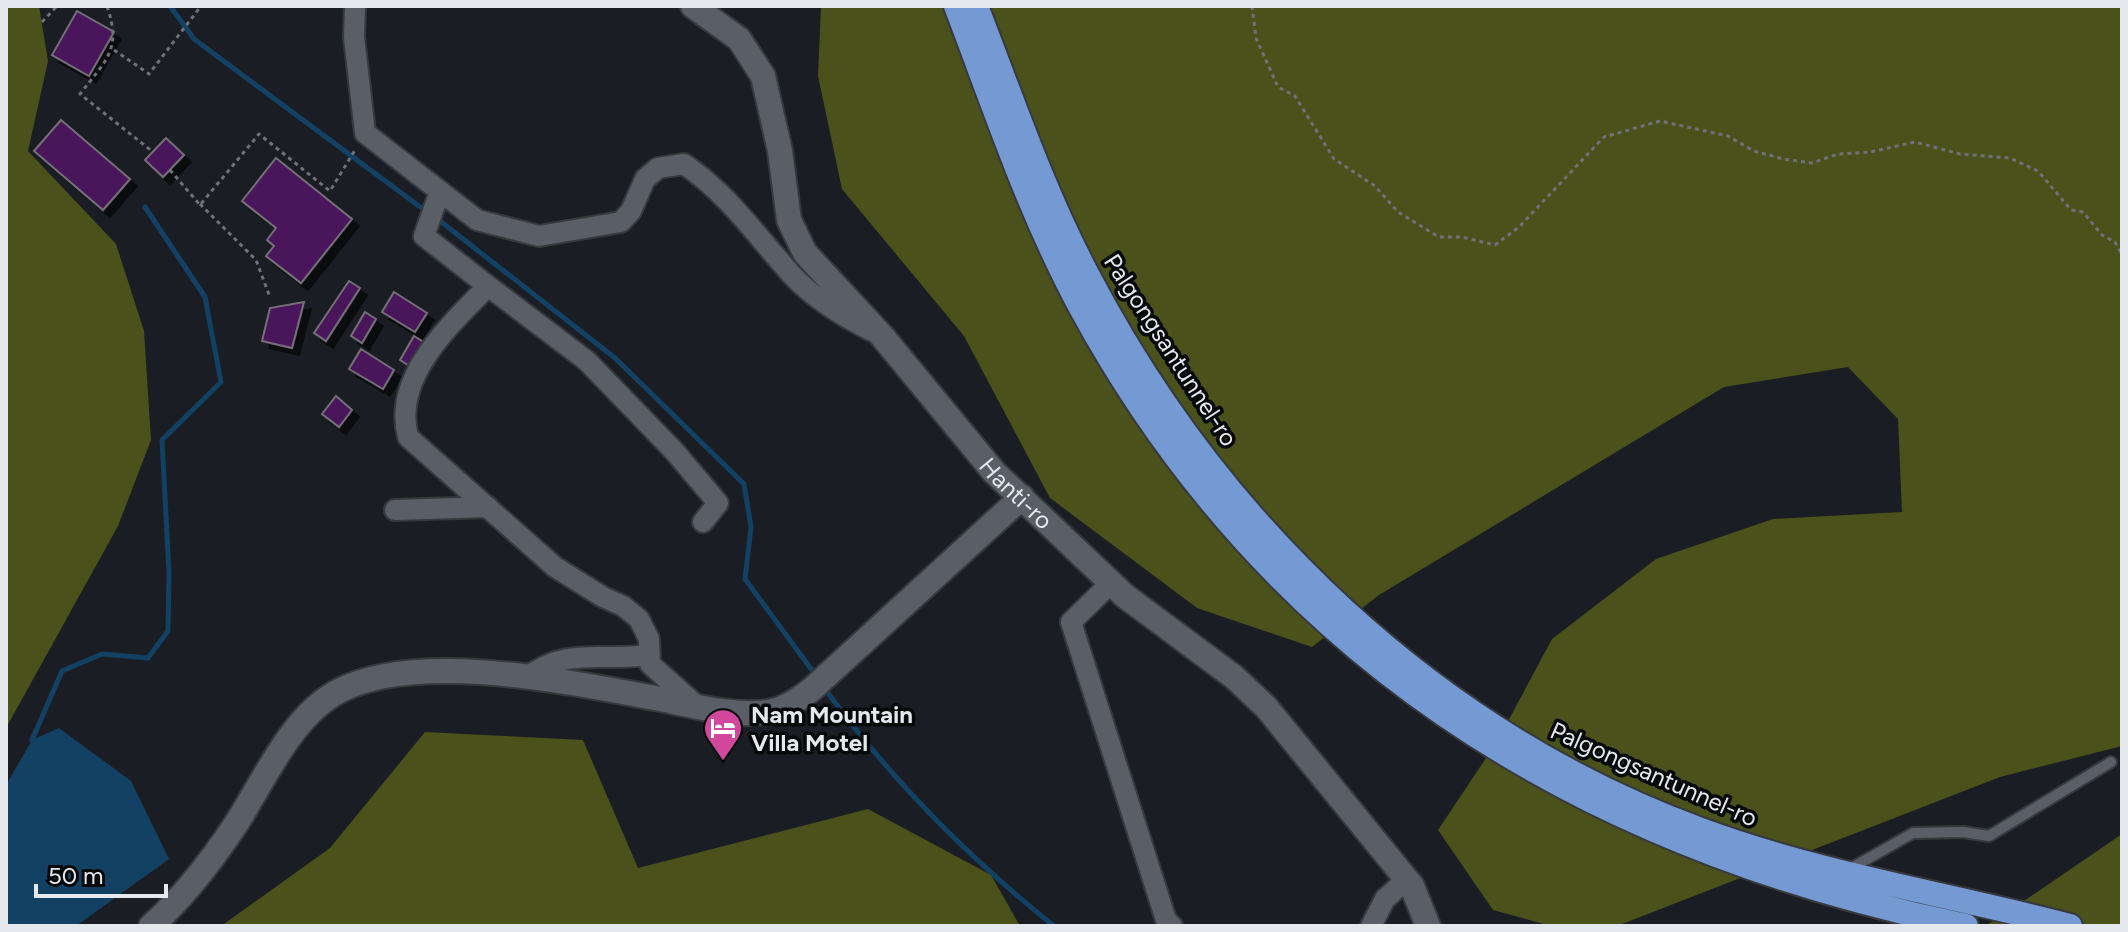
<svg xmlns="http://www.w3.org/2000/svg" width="2128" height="932" font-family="Figtree,sans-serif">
<defs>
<filter id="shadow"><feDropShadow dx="7" dy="7" stdDeviation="0" flood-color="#0009"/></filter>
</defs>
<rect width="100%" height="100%" fill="#1a1e24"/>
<!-- forest -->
<path fill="#4b511a" d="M6,6H39L48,61L28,151L116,244L144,331L151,440L118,526L6,728Z
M821,6H2122V746L2000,777L1617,926H1551L1493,910L1438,830L1498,740L1552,639L1656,559L1773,519L1902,512L1898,419L1848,367L1724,387L1379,595L1312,647L1197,608L1050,498L964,336L842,189L818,76Z
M425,732L583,740L638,868L868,809L991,875L1020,926H221L330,848Z
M2122,834V926H1983L1996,920Z"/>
<!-- water -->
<path fill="#134163" d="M59,728L131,781L169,859L76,926H6V785L32,740Z"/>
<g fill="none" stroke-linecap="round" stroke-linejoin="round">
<!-- stream -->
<path stroke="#134163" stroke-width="5" d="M170,6L194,39L427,212
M435,217L615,358L744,484L751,527L745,579L817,677
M825,689C889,777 969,858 1054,926
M32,740L62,671L102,654L148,658L168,631L169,573L162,440L221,382L205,297L145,207"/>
</g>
<!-- building -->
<path fill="#49135c" stroke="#746f77" stroke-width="2" filter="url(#shadow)" d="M77,11L114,32L89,76L52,55Z
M61,120L130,179L103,210L34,151Z
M166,138L184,155L163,177L145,160Z
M276,158L352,219L301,283L266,256L274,246L267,240L276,228L242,201Z
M349,281L360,288L326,341L314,333Z
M394,292L427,313L415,332L382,312Z
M304,302L292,348L262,341L270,308Z
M365,312L376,319L362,343L351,336Z
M414,336L425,343L411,367L400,360Z
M361,349L394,370L383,389L349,369Z
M336,396L352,410L339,427L322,414Z"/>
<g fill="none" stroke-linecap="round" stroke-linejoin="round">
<defs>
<path id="lane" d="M1848,870L1913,833L1963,832L1989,836L2111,762"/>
<path id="street" d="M355,6L354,37L365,133L477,220L539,236L621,222L631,211L645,179L658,168L684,164C728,194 755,234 791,274C812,297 844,317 872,331
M439,194L424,236L488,286C450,325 392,377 408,437L555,567L603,597L623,606L639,619L649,639L650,664L697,706
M488,286L587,361L675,452L718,503L703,522
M395,510L488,507
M1111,583L1071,622L1166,920L1172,926
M526,678C567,646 601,662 648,655
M1371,926L1385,899L1407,879"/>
<g id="secondary">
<path id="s1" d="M693,6L739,39L763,76L780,151L789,220L805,253L882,336L994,472L1125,596L1234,677L1266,707L1412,886L1428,926"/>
<path d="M151,926C183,898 212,860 236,824C264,781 291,716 339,691C417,650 569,682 655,698C691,705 731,717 768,712C785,709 798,700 811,690L1022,497"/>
</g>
<path id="highway" d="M956,6C995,108 1029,212 1081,308C1272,659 1582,848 1966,926
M976,6C1011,96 1042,189 1087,274C1218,525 1434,732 1701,830C1820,874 1948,894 2070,926"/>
</defs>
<!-- lane casing -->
<use href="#lane" stroke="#36393e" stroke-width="14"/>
<!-- street casing -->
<use href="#street" stroke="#36393e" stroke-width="24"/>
<!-- secondary casing -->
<use href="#secondary" stroke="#36393e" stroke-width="28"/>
<!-- highway casing -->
<use href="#highway" stroke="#36393e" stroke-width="28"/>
<!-- path -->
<path stroke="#6f7278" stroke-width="3" stroke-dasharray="4 4" stroke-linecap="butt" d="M107,6C122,50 106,60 80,94L153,152
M1252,6L1256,38L1278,87L1295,96L1334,159L1375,186L1398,212L1439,237H1462L1495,245L1519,227L1604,137L1660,121L1728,136L1754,151L1783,159L1812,163L1838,154L1870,152L1915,142L1960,154L2010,158L2038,171L2071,210L2083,212L2102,235L2115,242L2122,255
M42,22L57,6
M114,50L149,74L201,6
M170,170L200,205L259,134L330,191L355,150
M200,204L256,260L270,297"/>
<!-- lane -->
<use href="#lane" stroke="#5a5f67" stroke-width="10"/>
<!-- street -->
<use href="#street" stroke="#5a5f67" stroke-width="20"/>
<!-- secondary -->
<use href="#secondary" stroke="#5a5f67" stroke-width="24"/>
<!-- highway -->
<use href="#highway" stroke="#7599d3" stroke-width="24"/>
</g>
<!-- icons -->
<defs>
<symbol id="hotel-pin" viewBox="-11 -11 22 30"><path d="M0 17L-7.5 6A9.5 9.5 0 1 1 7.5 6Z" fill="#d1479c" stroke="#06080a"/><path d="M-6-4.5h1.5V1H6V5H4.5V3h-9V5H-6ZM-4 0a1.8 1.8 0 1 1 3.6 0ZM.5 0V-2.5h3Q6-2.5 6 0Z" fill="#fff"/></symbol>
</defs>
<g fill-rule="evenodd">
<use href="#hotel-pin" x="701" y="706" width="44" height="60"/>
</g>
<g text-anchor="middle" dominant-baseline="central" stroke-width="7" stroke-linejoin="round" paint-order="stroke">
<!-- street labels -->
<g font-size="24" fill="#e5e8ed" stroke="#06080a">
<text transform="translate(1171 350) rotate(57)">Palgongsantunnel-ro</text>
<text stroke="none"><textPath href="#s1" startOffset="604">Hanti-ro</textPath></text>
<text transform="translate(1654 774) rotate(24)">Palgongsantunnel-ro</text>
</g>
<!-- poi labels -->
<g font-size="24" font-weight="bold" fill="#e5e8ed" stroke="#06080a" text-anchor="start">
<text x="751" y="714">Nam Mountain<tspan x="751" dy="28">Villa Motel</tspan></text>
</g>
</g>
<!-- border -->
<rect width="2128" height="932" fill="none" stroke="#e5e8ed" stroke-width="16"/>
<!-- scale -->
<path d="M36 884v12h130v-12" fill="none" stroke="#e5e8ed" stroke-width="4"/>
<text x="48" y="884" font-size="24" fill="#e5e8ed" stroke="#06080a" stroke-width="6" paint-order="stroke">50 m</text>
</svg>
